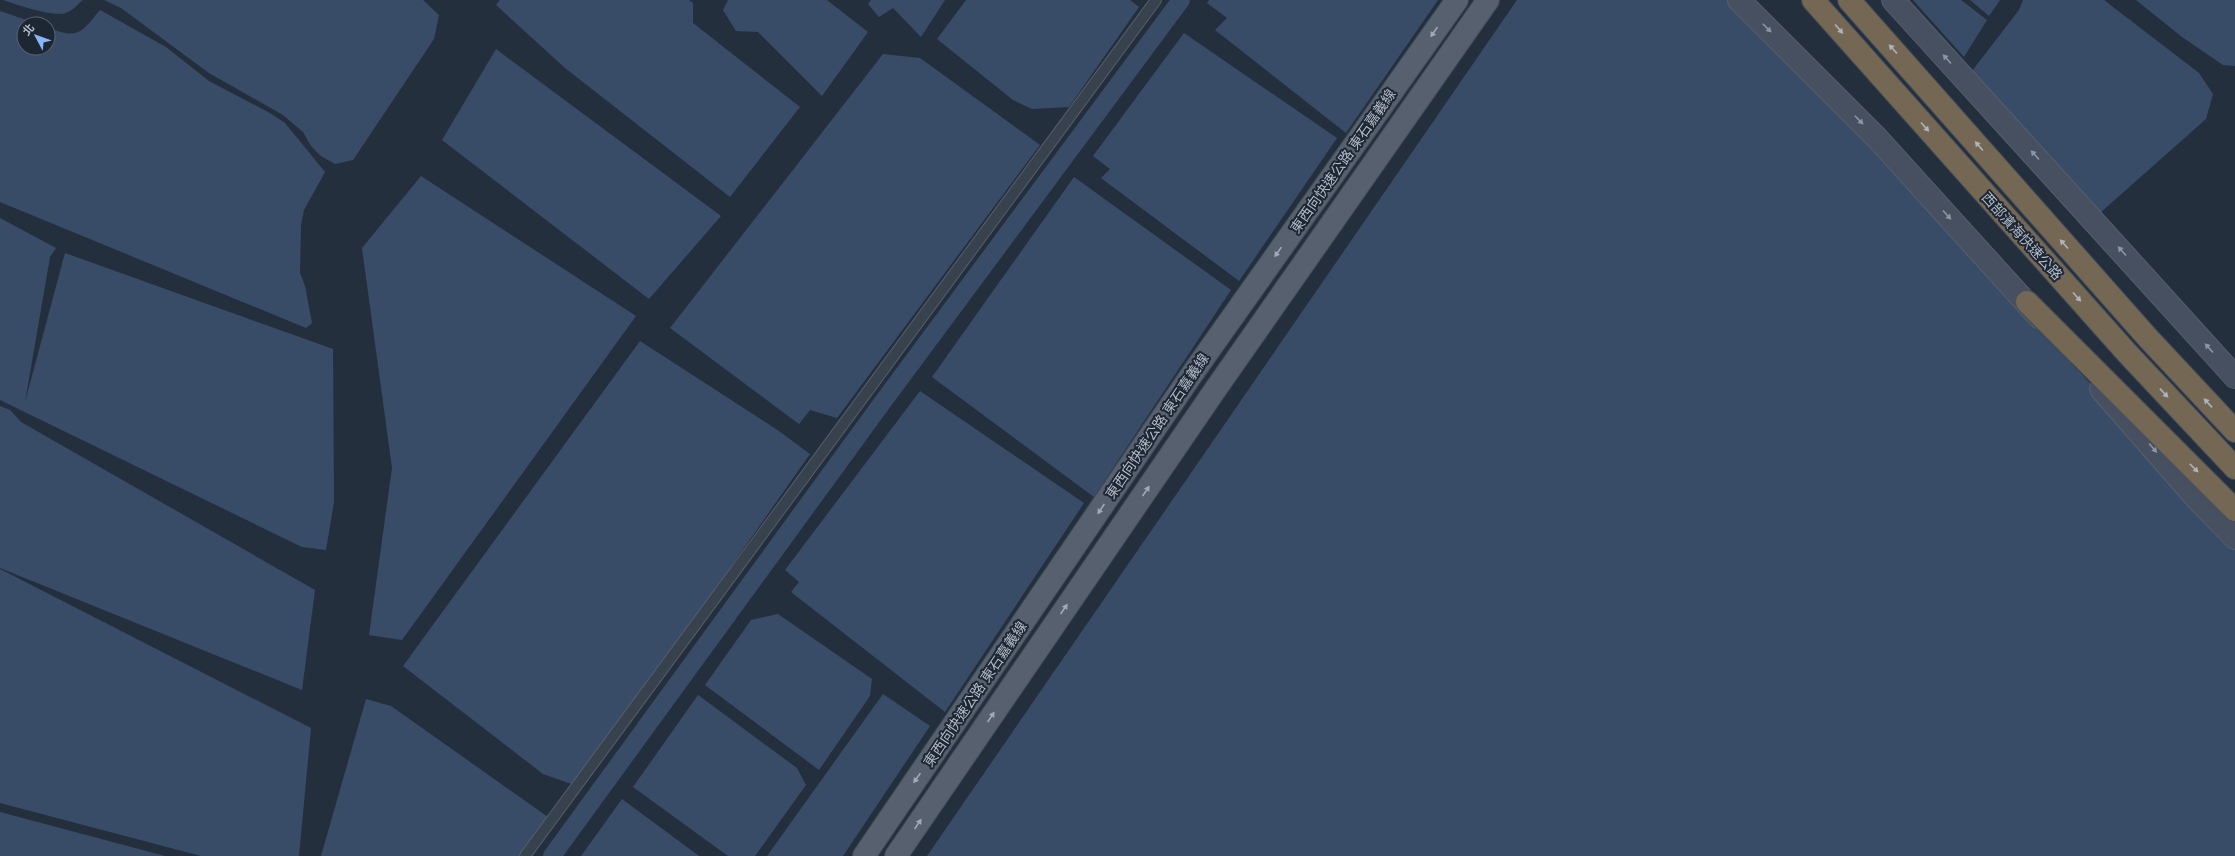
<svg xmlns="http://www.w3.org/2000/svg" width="2235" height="856" font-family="Helvetica,'Noto Sans TC',sans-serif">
<rect width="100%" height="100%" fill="#242f3e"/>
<!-- water -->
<path fill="#394c67" d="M3,0H83C78,4 73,10 68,12C56,19 16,4 3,0Z
M104,0H423L439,15L434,39L353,160L335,164L321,156L311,146L303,132L283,115L209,73L121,8Z
M500,0H689L693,3V23L800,107L730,197L565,68L496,5Z
M728,0H827L868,32L822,96L758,32L736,31L723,10Z
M871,0H945L921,37L893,8L879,17L868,4Z
M966,0H1130L1139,7L1069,107L1032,109L1013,100L937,39Z
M1209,0H1438L1346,133L1215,30L1227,18L1207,3Z
M1517,0H1741L2211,516L2235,538V856H927Z
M1913,0H1961L1987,20L1964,57Z
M1970,0H2000L1989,16Z
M2023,0H2104L2199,73L2213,94L2206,119L2100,213L1972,71L2019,10Z
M2136,0H2235V66L2223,65L2182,37Z
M100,10L166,47L209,81L270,113L285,123L325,172L304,210L301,225L300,273L305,286L312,323L306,328L0,202V11L38,24H24V48H48V28C79,39 80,34 100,10Z
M1184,33L1337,138L1239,281L1101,178L1110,169L1093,156Z
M496,49L721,216L649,299L442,140Z
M883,54L920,58L1040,145L837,418L810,410L799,424L670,328Z
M421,176L636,316L402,640L369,635L392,468L362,248Z
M1074,177L1231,290L1094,497L932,377Z
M0,218L56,248L50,257L25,402L65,253L333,349L334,502L326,550L302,547L0,400Z
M640,341L779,431L810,454L577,786L543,774L403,666Z
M920,391L1084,503L945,712L791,592L799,582L785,570Z
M0,406L10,410L21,422L315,590L302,690L0,568Z
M0,569L311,728L299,856H201L0,803Z
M778,614L872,679L870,696L819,770L705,685L751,620Z
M883,694L930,726L843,856H767Z
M698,695L797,768L806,785L755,856H728L633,787Z
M366,699L391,706L548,817L519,856H321Z
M622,799L699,856H581Z
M0,812L165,856H0Z"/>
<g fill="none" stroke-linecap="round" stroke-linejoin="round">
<!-- canal -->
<path stroke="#394c67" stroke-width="18" d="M552,856L882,403L1181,0"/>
<defs>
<path id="lane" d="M525,856L1156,0"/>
<path id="secondary" d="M1739,0L1877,138L2039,317
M1893,0L2235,377
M2101,389L2197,499L2235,538"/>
<path id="primary" d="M864,856L1190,377L1457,0
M896,856L1215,390L1488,0"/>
<path id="highway" d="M1813,0L2127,353L2235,468
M1849,0L2148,338L2235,431
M2027,302L2235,510"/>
</defs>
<!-- lane casing -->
<use href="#lane" stroke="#565f6c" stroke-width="12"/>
<!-- secondary casing -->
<use href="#secondary" stroke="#565f6c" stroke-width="24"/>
<!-- primary casing -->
<use href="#primary" stroke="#414a57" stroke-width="24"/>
<!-- highway casing -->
<use href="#highway" stroke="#434c59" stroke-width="24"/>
<!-- lane -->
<use href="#lane" stroke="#38414e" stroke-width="10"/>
<!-- secondary -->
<use href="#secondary" stroke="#465061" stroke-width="22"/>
<!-- primary -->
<use href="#primary" stroke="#56606e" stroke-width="22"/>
<!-- highway -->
<use href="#highway" stroke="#746855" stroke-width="22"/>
</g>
<!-- one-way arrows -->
<defs><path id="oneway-solid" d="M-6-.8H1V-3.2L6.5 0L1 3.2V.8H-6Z"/></defs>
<g fill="#8e96a5">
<use href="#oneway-solid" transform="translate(1767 28) rotate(45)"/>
<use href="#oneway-solid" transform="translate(1947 59) rotate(-132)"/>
<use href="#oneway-solid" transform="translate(1859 120) rotate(45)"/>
<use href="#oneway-solid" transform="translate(2035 155) rotate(-132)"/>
<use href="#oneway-solid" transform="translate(1947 215) rotate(48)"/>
<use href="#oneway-solid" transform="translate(2122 251) rotate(-132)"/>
<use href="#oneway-solid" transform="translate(2209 348) rotate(-132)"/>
<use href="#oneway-solid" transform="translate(2153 448) rotate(49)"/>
</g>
<g fill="#aeb4bd">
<use href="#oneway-solid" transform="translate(1839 29) rotate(49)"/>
<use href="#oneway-solid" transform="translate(1893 49) rotate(-132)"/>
<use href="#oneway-solid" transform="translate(1925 127) rotate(48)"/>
<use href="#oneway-solid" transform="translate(1979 146) rotate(-131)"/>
<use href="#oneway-solid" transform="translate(2064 244) rotate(-132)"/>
<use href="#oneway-solid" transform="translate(2077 297) rotate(48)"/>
<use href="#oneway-solid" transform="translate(2164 393) rotate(47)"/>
<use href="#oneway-solid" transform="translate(2208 403) rotate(-133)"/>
<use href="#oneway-solid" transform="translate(2194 468) rotate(45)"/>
</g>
<g fill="#a1aab7">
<use href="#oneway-solid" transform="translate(1434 32) rotate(125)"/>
<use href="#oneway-solid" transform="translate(1278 252) rotate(125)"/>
<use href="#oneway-solid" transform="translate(1146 491) rotate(-56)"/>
<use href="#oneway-solid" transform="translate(1101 509) rotate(124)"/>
<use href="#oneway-solid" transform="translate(1064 609) rotate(-56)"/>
<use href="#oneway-solid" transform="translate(991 717) rotate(-56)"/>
<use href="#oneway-solid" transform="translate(917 778) rotate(125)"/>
<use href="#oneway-solid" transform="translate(918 824) rotate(-56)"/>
</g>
<g text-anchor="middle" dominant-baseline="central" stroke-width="4" stroke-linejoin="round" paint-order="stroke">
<!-- street labels -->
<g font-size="14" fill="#b4bcc9" stroke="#1d2633">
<text transform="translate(1343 161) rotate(-55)">東西向快速公路 東石嘉義線</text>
<text transform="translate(2022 236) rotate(48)">西部濱海快速公路</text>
<text transform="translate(1157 426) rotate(-56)">東西向快速公路 東石嘉義線</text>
<text transform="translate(975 694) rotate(-56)">東西向快速公路 東石嘉義線</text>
</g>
</g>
<!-- north arrow -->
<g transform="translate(36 36) rotate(311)"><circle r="19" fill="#1d2633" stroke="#59626f"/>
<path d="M0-3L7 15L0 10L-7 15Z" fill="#8ab4f8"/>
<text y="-6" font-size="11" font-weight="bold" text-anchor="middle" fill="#b4bcc9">北</text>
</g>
</svg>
